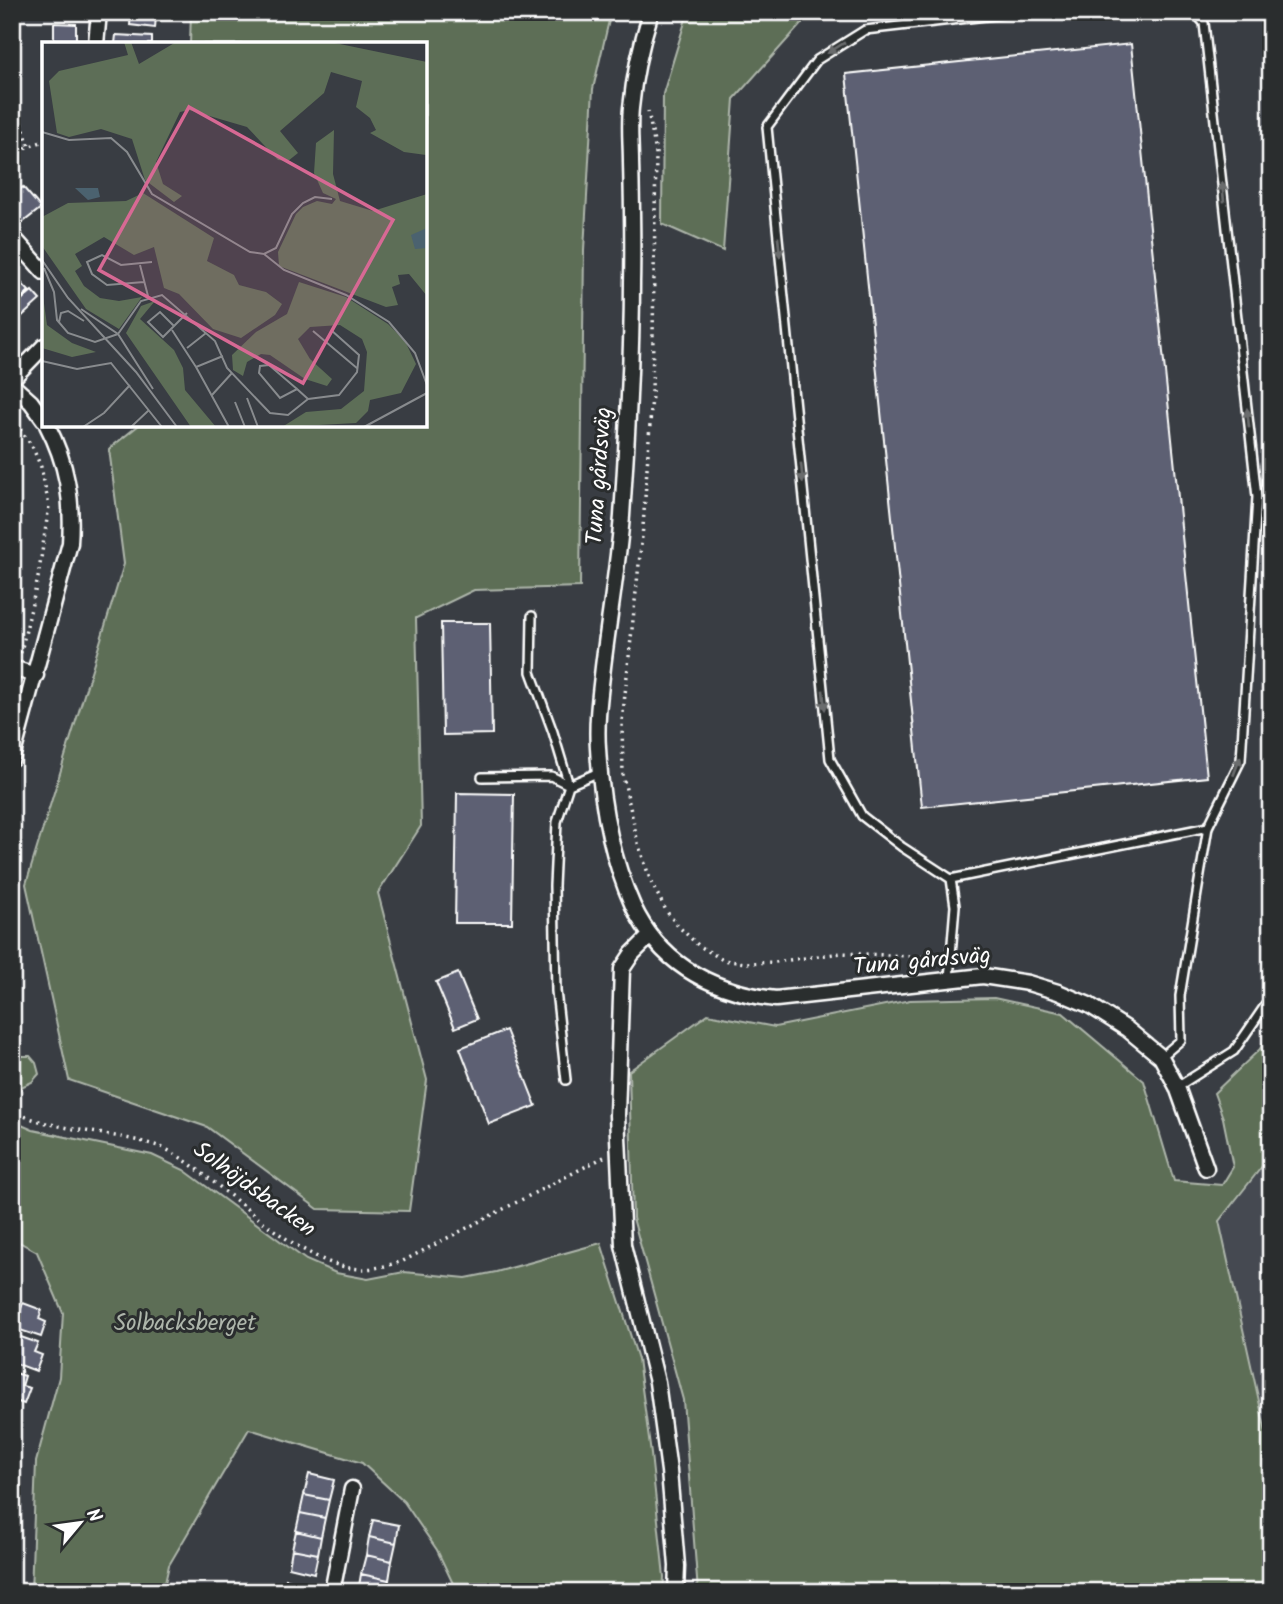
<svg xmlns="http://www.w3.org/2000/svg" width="1283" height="1604" font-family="Kalam,sans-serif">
<rect width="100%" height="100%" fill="#393d43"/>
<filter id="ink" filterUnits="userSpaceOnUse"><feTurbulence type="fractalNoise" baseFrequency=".0143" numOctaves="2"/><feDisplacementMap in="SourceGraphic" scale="14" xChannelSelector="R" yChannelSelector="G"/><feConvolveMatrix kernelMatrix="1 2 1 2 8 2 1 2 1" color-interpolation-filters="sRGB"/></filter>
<g filter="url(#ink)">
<!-- built -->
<path fill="#444851" d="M1271,1155V1455L1219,1221Z"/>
<!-- green -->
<path fill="#5d6e57" stroke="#aeb6ab" stroke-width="2" d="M191,12H611L593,89L584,250L580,587L474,590L416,618L421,826L378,893L427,1080L409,1211L318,1209L207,1127L69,1080L26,884L124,564L109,449L139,425H425V44H190Z
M688,12H812L734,99L723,251L662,224L663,94Z
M994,998L1063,1013L1144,1081L1174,1181L1222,1185L1233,1167L1223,1118L1214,1093L1260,1049L1271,1029V1155L1219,1221L1271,1455V1592H698L683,1400L633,1218L629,1071L708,1014L775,1027L910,1000Z
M21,1056H30L36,1063L39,1074L32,1082L21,1087L12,1105V1063Z
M12,1121L33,1130L152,1155L184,1170L306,1260L336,1273L368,1279L404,1272L466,1278L496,1272L601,1243L638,1359L651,1454L664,1577L663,1592H457L437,1550L404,1502L362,1463L249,1429L169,1565L163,1592H31L36,1462L59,1377L63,1313L37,1252L12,1238Z"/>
<!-- building -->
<path fill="#5d6173" stroke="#fff" stroke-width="2" d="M131,13L156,16L155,28L130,25Z
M54,23L76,24V44H54Z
M116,35L152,37V44H115Z
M1131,44L1207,777L922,807L846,74Z
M23,187L41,208L22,223L12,211V196Z
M12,273L29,291L12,307Z
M32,291L40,300L19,319L12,308Z
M441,623H490L492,734L443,735Z
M457,793L514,794L512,923H455Z
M458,973L477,1019L455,1028L436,982Z
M506,1030L536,1106L489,1124L460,1048Z
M23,1303L42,1310L39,1319L46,1322L41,1337L14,1328Z
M18,1336L38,1343L34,1352L42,1355L36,1371L12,1362V1352Z
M12,1372L25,1376L22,1386L30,1388L24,1404L12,1400Z
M309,1474L334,1480L329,1500L304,1495Z
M304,1495L329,1500L325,1518L300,1513Z
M300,1513L325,1518L321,1537L296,1531Z
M373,1520L399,1525L396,1543L369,1537Z
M296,1531L321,1537L318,1554L292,1549Z
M369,1537L396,1543L392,1561L366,1555Z
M292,1549L318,1554L314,1573L289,1567Z
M366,1555L392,1561L389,1580L361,1574Z
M361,1574L389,1580L386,1592H358Z
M286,1579L311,1584L310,1592H283Z"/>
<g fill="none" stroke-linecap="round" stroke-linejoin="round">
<defs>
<path id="service" d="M1021,12L865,30L817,60L767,127L830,759L862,816L902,847L951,879L1208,827L1180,996L1181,1040L1161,1057
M1194,12L1204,23L1257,497L1241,760L1208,827
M532,616L531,672L553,732L569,785L557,822L554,886L556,991L566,1080
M482,777L551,776L569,785L599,772
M949,979L955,906L951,879
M1177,1087L1234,1051L1271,997"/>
<path id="minor" d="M651,12C641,44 634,75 631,108C629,126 631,144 631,162C632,202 633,242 632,282C632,359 627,438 622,516C618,566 609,617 603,667C600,694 596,721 598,748C601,802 611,857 633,906C661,966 714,992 776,999L983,976L1028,983L1058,992L1089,1005L1127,1029L1161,1057L1177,1087L1206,1168
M96,44L99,12
M12,236L44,272
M12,379L44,346
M12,385L31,402L44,420
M12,668L36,675
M12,758L70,543C73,500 67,463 47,425
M650,936L632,954L622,969L617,1115L623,1245L657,1382L669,1471L677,1566L676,1592
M332,1592L352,1489"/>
</defs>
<!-- service casing -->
<use href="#service" stroke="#fff" stroke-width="12"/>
<!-- minor casing -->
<use href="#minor" stroke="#fff" stroke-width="19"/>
<!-- path -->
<path stroke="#fff" stroke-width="3.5" stroke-dasharray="2 5" stroke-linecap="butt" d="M19,12C12,61 13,99 29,146
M648,111L656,153L652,395L643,527L622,722L623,776L638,843L651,882L667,912L678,926L698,945L723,960L745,963L775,962L841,953L932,957L941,955
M12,153L44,141
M12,418L32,446L41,467L49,506L38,578L20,656
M12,1111C58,1132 110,1131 158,1146C175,1152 193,1166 207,1177C245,1206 304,1262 351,1268C369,1271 386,1266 403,1261L604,1157"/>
<!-- service -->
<use href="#service" stroke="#2a2d2e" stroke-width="7"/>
<!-- minor -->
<use href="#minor" stroke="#2a2d2e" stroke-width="14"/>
</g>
<!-- one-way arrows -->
<defs><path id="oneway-solid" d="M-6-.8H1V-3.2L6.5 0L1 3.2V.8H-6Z" transform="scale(1.75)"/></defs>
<g fill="#6a6c6d">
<use href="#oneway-solid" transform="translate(836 48) rotate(148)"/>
<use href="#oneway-solid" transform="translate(1223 192) rotate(-96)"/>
<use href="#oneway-solid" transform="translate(779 247) rotate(84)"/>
<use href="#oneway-solid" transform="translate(1248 418) rotate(-96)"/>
<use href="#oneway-solid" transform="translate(802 473) rotate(84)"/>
<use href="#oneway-solid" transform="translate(824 700) rotate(84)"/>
<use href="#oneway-solid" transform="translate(1237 766) rotate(-69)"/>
</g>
</g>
<g text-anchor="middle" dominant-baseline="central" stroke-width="6" stroke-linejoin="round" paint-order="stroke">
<!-- street labels -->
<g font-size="23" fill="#fff" stroke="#2a2d2e">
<text transform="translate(600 476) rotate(-86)">Tuna gårdsväg</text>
<text transform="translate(922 962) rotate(-5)">Tuna gårdsväg</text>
<text transform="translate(254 1190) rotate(36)">Solhöjdsbacken</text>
</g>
<!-- park labels -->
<g font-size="23" fill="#aeb6ab" stroke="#2a2d2e">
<text x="185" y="1324">Solbacksberget</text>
</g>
</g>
<!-- overview -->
<g transform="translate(42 42)">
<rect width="385" height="385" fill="#393d43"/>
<path d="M82,0H89L97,22L134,0H288L385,20L384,113L362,110L328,91L334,88L328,76L314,65L320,39L289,30L282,51L238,89L256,111L246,119L236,118L205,85L147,68L138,70L114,120L121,142L140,154L132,160L103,138L90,97L59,87L27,95L15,91L7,39L17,29L86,13ZM292,88L291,132L298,159L331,169L385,152V254L367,232L356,233L358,242L350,245L356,263L344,265L237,224L236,210L254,172L261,165L275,159L290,162L294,157L281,151L272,131L274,101ZM101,151L172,196L165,219L192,233L197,243L224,250L240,262L233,273L199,296L171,287L137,252L122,246L112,205L92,213L62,195L33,212L40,224L33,229L42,244L58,256L77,259L100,255L77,287L44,267L0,204V175L26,161L84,159ZM257,240L304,255L346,282L363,299L374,322L359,351L328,358L326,369L314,381L240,385L264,370L299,367L322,349L325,310L320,297L298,283L268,285L256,297L268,317L290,337L285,344L263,337L228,313L219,312L205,320L201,334L191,328L190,313L214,290L245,272ZM0,247L5,283L30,301L54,310L30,315L0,306ZM113,259L98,277L132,308L141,326L143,348L174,385H149L84,291L99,264Z" fill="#5d6e57"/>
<path d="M33,146H56L58,155L46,158ZM385,186V206L373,207L369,193Z" fill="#4b626f"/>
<path fill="none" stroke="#888b8e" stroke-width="2" d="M0,90L27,98L69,96L85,110L110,152L208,210L222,212L234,206L250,172L261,161L273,155L290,157M222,212L242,228L304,253L347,280L373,311L385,343M0,218L26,256L94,330L135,385M98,223L106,254M2,226L12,250L15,278L26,291L53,300L76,292M102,240L65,243L50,232L45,220L60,213L79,223L110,220M39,267L76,292L111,347M17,280L19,271L26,269L42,279M132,284L121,295L106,280L118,270L132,284L145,271M130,288L154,325M271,289L316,327M76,292L99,259L120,253L173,299L185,326L228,371L246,373L266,357L255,347L238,356L217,331L218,324L227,323L255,347M145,306L164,291M181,314L154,325L187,385M0,319L35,327L69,321L120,385M170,353L190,331M205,356L216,385M266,357L297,353L315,330L317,313L289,288M193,360L203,385M41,385L62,371L88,343M89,385L107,368M322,385L385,351"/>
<path fill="#d76994" fill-opacity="0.15" stroke="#d76994" stroke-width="3.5" d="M147,65L351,178L261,341L57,228Z"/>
<rect width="385" height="385" fill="none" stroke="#fff" stroke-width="3.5"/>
</g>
<!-- margin -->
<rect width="1283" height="1604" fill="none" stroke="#2a2d2e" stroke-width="42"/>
<rect x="21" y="21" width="1241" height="1562" fill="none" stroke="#fff" stroke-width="2.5" filter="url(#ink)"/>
<!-- north arrow -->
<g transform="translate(80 1523) rotate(61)" stroke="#2a2d2e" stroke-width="5" paint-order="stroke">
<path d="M0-5L12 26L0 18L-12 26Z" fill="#ffffff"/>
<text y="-10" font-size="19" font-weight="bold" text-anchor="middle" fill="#ffffff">N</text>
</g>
</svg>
